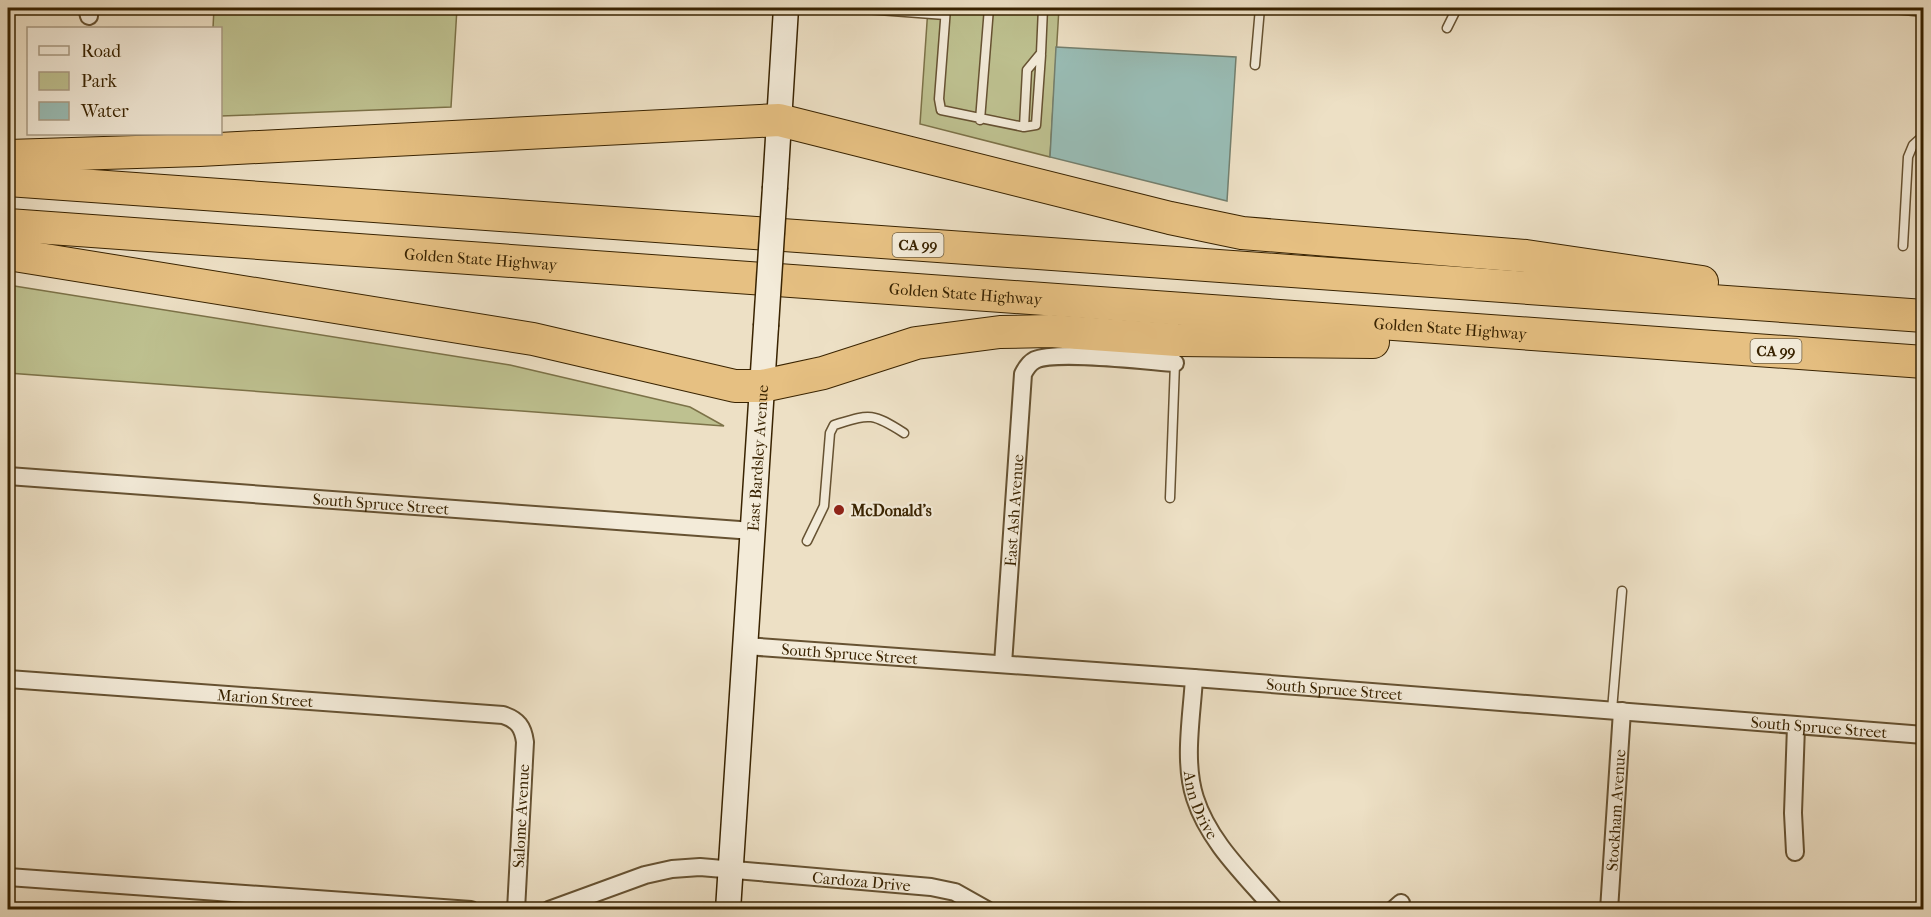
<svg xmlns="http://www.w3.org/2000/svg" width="1931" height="917" font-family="'IM FELL French Canon',serif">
<rect width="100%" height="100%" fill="#ede0c5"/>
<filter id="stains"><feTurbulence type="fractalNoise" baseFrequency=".00333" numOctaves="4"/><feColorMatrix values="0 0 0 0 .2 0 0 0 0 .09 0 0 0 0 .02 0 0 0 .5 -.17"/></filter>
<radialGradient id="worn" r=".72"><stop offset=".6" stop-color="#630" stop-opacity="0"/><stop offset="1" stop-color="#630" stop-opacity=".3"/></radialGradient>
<!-- green -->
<path fill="#bec190" stroke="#7c7248" stroke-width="1.5" d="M214,8H457L451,107L221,116L220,28H213Z
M928,8H1059L1050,157L920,124Z
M8,285L510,365L690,407L724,426L8,373Z"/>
<!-- water -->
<path fill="#99bdb6" stroke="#737f6e" stroke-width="1.5" d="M1056,47L1236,57L1227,201L1050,157Z"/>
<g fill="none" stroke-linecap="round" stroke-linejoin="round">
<defs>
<path id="lane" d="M852,8L945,15
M946,8L939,99L941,110L1024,127L1027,70L1041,53L1043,8
M1884,8L1924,12
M1447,28L1457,8
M1255,65L1260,8
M980,120L989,8
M1024,127L1036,125L1041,55
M1903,246L1908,157L1913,145L1924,135
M1170,498L1175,363
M807,541L824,506L830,433L834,425C870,414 871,412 904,433
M1612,710L1622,591"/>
<g id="street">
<path d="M87,8L89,16"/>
<path id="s1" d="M8,476L753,531"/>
<path id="s2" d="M745,646L1194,678L1924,735"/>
<path id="s3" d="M1003,664L1023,374C1026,368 1029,363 1035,360C1056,350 1147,361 1175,363"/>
<path id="s4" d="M1194,678C1192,715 1183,761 1195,798C1209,842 1245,875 1275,910"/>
<path id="s5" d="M8,679L503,715C518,720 523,727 525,742L516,910"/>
<path d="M1795,852L1793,813L1796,726"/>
<path d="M8,877L471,910"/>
<path id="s6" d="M549,910L645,875L672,869L700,867L931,887L955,892L987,910"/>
<path d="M1393,910L1401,903"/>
<path id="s7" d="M1609,910L1622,711"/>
</g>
<g id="secondary">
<path d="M775,187L786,8"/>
<path id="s8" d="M728,910L766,326"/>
</g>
<g id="highway">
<path d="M8,156L200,150L779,120L1170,218L1242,233L1526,256L1702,282"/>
<path d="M8,180L1924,316"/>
<path id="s9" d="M8,225L1924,362"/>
<path d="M8,254L533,339L735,386H762L823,373L916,343L1000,332L1050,331L1177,340L1373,342"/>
</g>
</defs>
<!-- lane casing -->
<use href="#lane" stroke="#665232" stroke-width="11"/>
<!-- street casing -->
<use href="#street" stroke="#665232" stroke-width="20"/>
<!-- secondary casing -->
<use href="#secondary" stroke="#392301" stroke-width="27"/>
<!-- highway casing -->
<use href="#highway" stroke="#392301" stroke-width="34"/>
<!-- lane -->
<use href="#lane" stroke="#f3ebd9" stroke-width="8"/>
<!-- street -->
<use href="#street" stroke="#f3ebd9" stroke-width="16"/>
<!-- secondary -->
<use href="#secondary" stroke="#f3ebd9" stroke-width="24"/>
<!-- highway -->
<use href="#highway" stroke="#e6c082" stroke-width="32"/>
<defs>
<path id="secondary-bridge" d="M766,326L775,187"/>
</defs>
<!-- secondary-bridge casing -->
<use href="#secondary-bridge" stroke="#392301" stroke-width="27" stroke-linecap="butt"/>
<!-- secondary-bridge -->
<use href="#secondary-bridge" stroke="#f3ebd9" stroke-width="24"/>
</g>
<!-- markers -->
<circle fill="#8f2418" stroke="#f3ebd9" stroke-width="2" cx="839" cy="510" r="6"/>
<g text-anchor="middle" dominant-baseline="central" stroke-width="4.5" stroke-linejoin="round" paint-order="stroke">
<!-- shield labels -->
<g fill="#f3ebd9" stroke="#715f42" stroke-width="1.5">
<rect x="892.5" y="233" width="51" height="24" rx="4.5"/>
<rect x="1750.5" y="339" width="51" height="24" rx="4.5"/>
</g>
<g font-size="15" font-weight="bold" fill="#392301">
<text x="918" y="245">CA 99</text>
<text x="1776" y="351">CA 99</text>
</g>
<!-- street labels -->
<g font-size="16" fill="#392301" stroke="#f3ebd9">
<text stroke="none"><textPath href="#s9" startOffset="474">Golden State Highway</textPath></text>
<text stroke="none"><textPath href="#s9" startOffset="960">Golden State Highway</textPath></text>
<text stroke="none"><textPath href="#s9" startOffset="1446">Golden State Highway</textPath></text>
<text stroke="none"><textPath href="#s8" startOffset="453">East Bardsley Avenue</textPath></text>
<text stroke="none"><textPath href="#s1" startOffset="374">South Spruce Street</textPath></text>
<text stroke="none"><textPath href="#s3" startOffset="154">East Ash Avenue</textPath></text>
<text stroke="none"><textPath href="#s2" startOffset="105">South Spruce Street</textPath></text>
<text stroke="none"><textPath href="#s2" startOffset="591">South Spruce Street</textPath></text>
<text stroke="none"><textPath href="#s5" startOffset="258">Marion Street</textPath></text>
<text stroke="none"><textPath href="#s2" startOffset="1077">South Spruce Street</textPath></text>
<text stroke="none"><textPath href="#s4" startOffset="129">Ann Drive</textPath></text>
<text stroke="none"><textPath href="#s7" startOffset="100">Stockham Avenue</textPath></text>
<text transform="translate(521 816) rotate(-87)">Salome Avenue</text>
<text stroke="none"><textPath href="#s6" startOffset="320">Cardoza Drive</textPath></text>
</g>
<!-- poi labels -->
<g font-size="16" font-weight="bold" fill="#392301" stroke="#f3ebd9" text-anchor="start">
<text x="851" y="510">McDonald's</text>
</g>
</g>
<!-- margin -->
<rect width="1931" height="917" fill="none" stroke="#ede0c5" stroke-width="30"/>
<rect x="9" y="9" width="1913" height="899" fill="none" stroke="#392301" stroke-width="3"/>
<rect x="15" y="15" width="1901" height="887" fill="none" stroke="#392301" stroke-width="1.5"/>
<!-- legend -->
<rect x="27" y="27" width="195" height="108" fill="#f3ebd9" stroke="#a99b83" stroke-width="1.5"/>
<rect x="39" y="46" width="30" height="9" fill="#f3ebd9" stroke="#a99b83" stroke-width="1.5"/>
<text x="81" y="57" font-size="18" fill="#392301">Road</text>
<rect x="39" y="72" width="30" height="18" fill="#bec190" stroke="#a99b83" stroke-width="1.5"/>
<text x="81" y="87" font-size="18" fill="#392301">Park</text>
<rect x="39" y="102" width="30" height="18" fill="#99bdb6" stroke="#a99b83" stroke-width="1.5"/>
<text x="81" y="117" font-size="18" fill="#392301">Water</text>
<rect width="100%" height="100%" filter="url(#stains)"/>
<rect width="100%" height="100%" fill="url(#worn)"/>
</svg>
